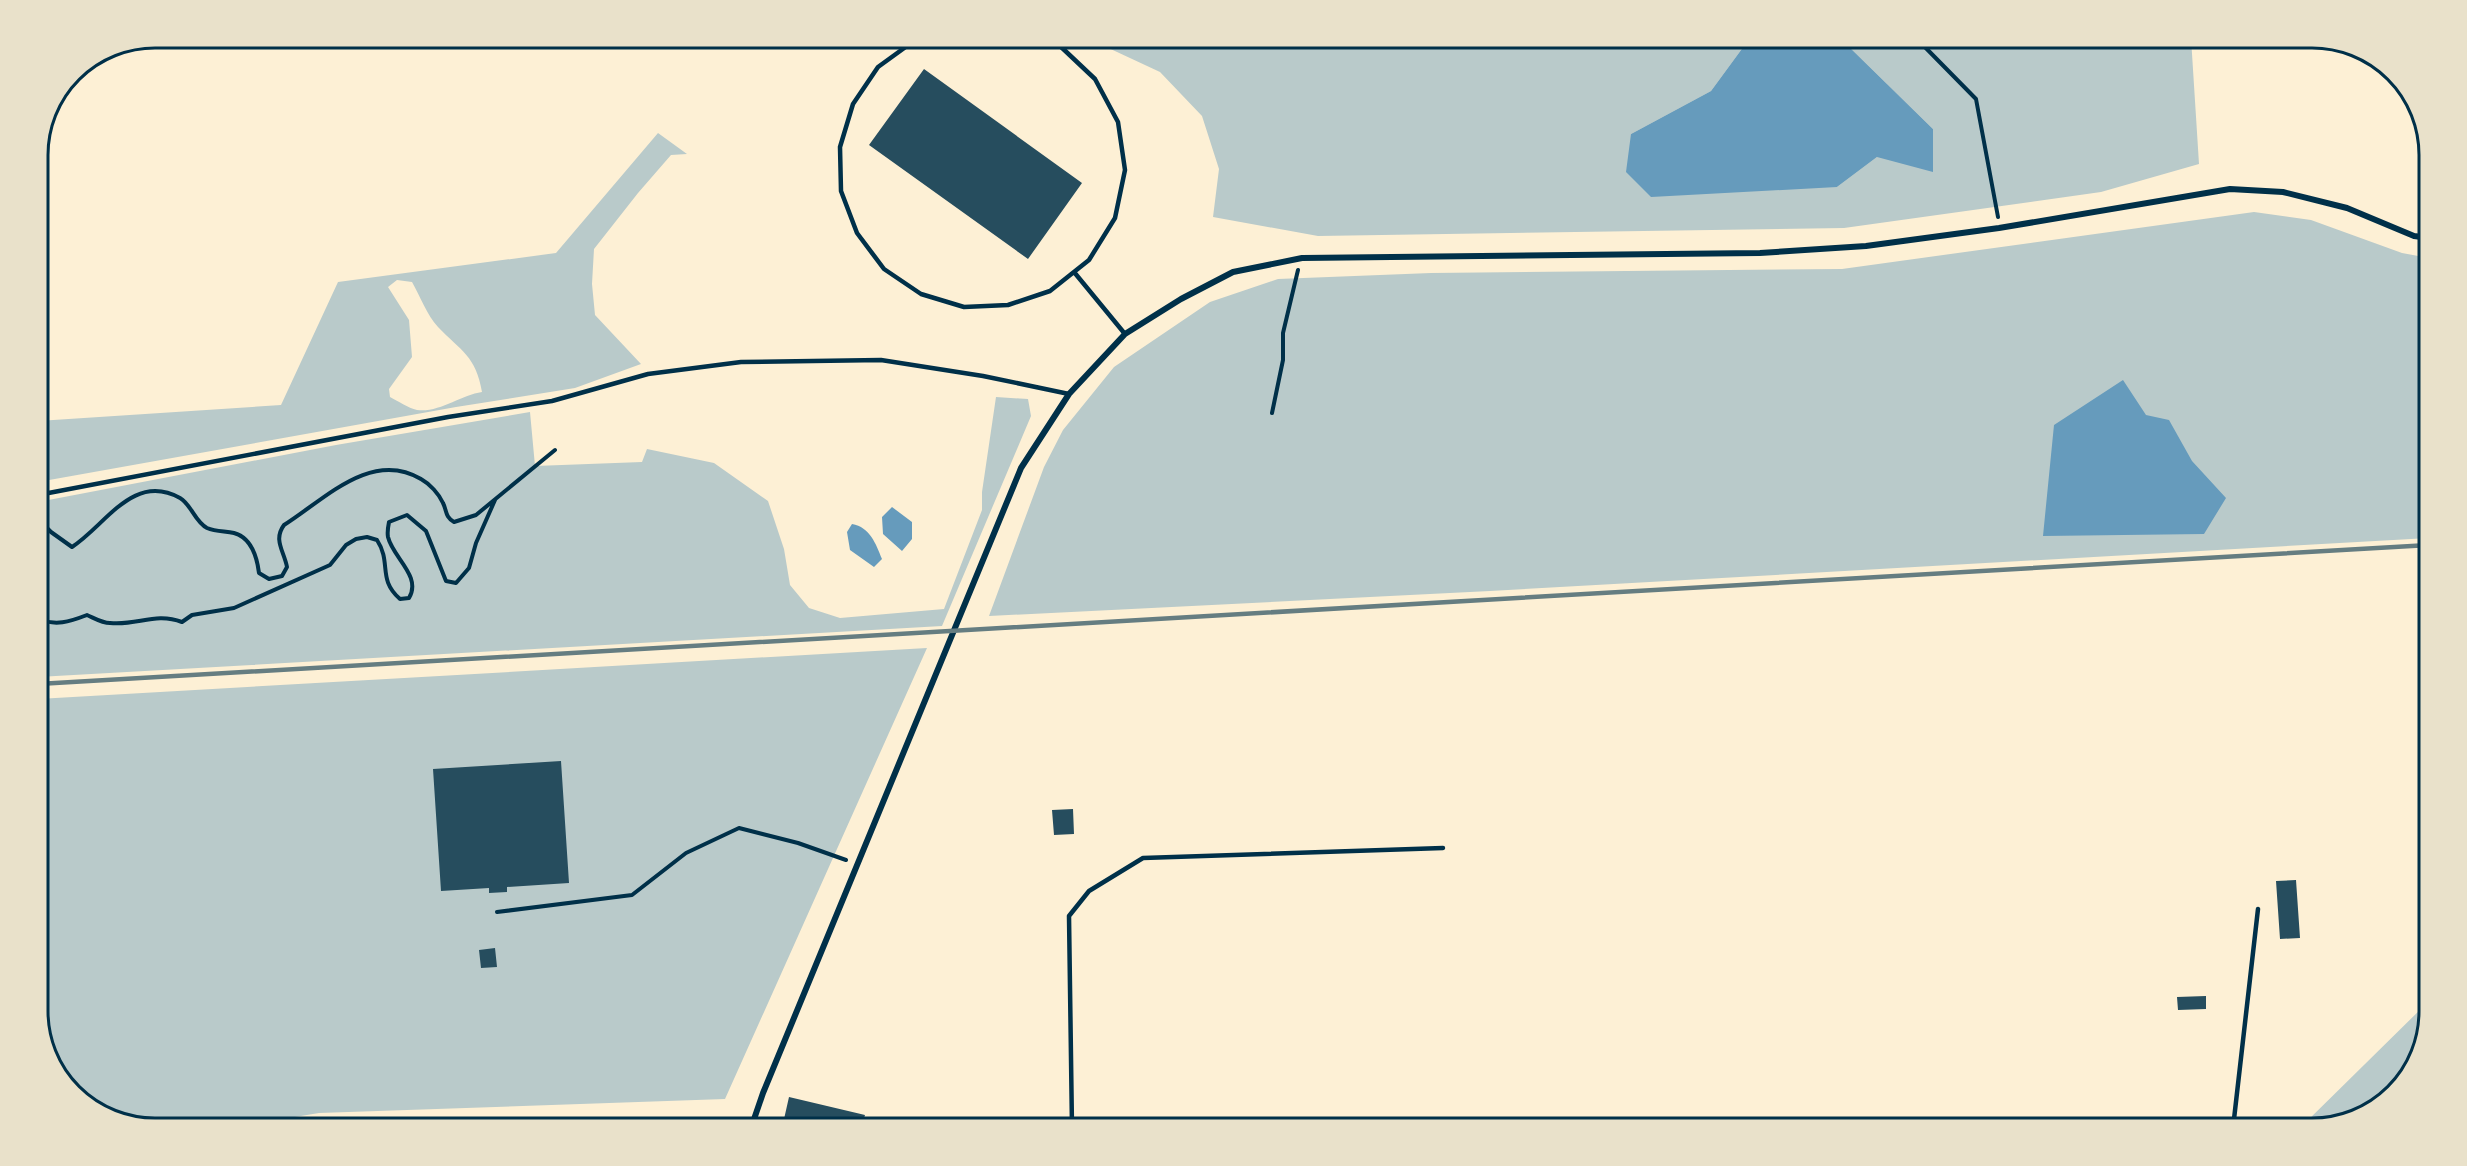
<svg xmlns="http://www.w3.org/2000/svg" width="2467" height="1166" font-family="Signika,sans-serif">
<rect width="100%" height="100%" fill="#fdf0d5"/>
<!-- green -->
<path fill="#b9caca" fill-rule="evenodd" d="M1087,38H1738L1744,46L1711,91L1631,134L1837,187L1877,157L1933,129L1840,38H2191L2199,164L2101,192L1844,228L1318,236L1213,217L1219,169L1202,116L1160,72Z
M658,133L687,154L671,155L638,193L594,249L592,284L595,315L641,364L575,388L456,407L38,482V421L281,405L338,282L556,253ZM397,280L412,282C420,296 427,315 438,327C461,351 476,356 482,392C461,395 439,413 417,410C408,408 398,401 390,397L389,389L412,357L409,320L388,287Z
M2254,212L2311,220L2402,253L2429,258V538L1490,591L989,616L1044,467L1063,430L1114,367L1210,302L1278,279L1431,273L1842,269Z
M996,397L1028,399L1031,416L942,626L38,677V502L336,445L530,412L535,466L642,462L647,449L714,463L768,501L784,549L790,585L809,608L840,618L944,609L982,510V492Z
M927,648L725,1099L319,1113L229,1128H155L110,1119L62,1082L38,1019V699Z
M2429,1001L2420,1056L2378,1109L2312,1128H2300Z"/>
<!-- water -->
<path fill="#669bbc" d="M1738,38H1840L1933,129V172L1877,157L1837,187L1651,197L1626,172L1631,134L1711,91L1744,46Z
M2123,380L2146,415L2169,420L2192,461L2226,498L2204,534L2043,536L2054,425Z
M892,507L912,522V539L902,551L883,534L882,517Z
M852,524C870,527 876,544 882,559L874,567L850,550L847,532Z"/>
<!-- building -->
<path fill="#264d5e" d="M924,69L1082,183L1028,259L869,145Z
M561,761L569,883L507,887V892L489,893V888L441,891L433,769Z
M1073,809L1074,834L1054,835L1052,810Z
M2296,880L2300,938L2280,939L2276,881Z
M495,948L497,967L481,968L479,950Z
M2206,996V1009L2178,1010L2177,997Z
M789,1097L865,1115L861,1128H782Z"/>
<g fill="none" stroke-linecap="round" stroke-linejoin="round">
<!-- path -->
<path stroke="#003049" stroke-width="4" d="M1916,38L1976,99L1998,217
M1272,413L1283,360V333L1298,270
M38,519L51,532L72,547C106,525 133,472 180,498C191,504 195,522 207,528C216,532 225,531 234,533C252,538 257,557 259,573L269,579L282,576L287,567C284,551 273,540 284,525C324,500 371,449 421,479C430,484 439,494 443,503C447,511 445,517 454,522L476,515L555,450
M38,619C56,626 69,622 87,615C94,618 102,623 110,623C137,626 155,612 182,622L192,615L234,608L330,565L346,545L356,539L367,537L377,540C392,563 377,579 400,599L409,598C422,576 393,558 388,537C387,532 388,527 389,522L407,515L426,531L446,581L456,583L469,568L476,543L495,500
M497,912L632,895L686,853L739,828L798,843L846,860"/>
<!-- service -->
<path stroke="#003049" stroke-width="4.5" d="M918,38L878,67L853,104L840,147L841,191L857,233L884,269L921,294L964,307L1008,305L1050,291L1089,260L1115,218L1125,170L1118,122L1095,79L1059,45L1040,38
M1074,272L1125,334
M38,495L448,417L552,401L648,374L741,362L881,360L983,376L1069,394
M1072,1128L1069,916L1089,891L1143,858L1443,848
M2233,1128L2258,909"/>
<!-- minor -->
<path stroke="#003049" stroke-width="6" d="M751,1128L763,1093L1021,468L1069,394L1125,334L1181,299L1233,272L1302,258L1760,253L1866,246L1999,228L2230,189L2283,192L2347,208L2414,236L2429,238"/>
<!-- rail -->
<path stroke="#657d81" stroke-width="4.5" d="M38,684L2429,545"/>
</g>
<!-- crop -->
<path d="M0 0H2467V1166H0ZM155 48H2312A107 107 0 0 1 2419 155V1011A107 107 0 0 1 2312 1118H155A107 107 0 0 1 48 1011V155A107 107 0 0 1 155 48Z" fill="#e9e1ca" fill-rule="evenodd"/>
<path fill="none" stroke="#003049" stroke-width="3" d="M155 48H2312A107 107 0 0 1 2419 155V1011A107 107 0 0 1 2312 1118H155A107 107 0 0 1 48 1011V155A107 107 0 0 1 155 48Z"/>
</svg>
